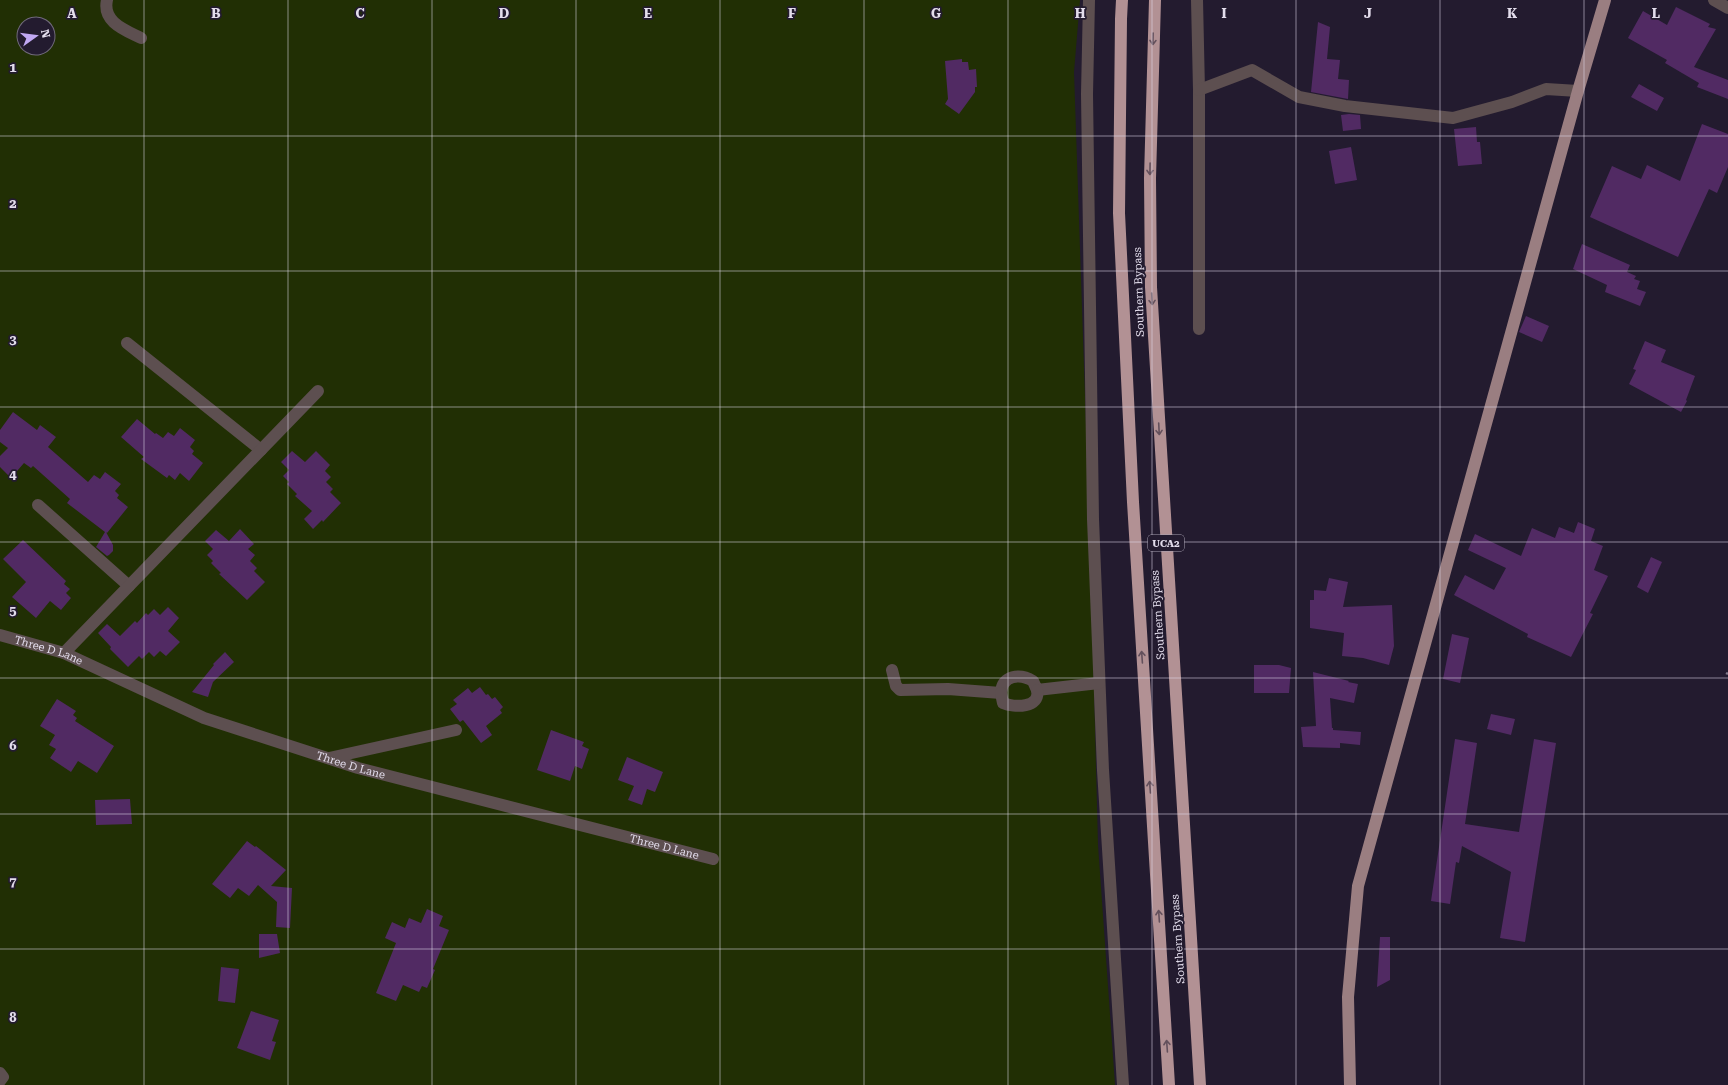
<svg xmlns="http://www.w3.org/2000/svg" width="1728" height="1085" font-family="'Roboto Serif',serif">
<rect width="100%" height="100%" fill="#231b2f"/>
<!-- green -->
<path fill="#212f04" fill-rule="evenodd" d="M0,0H1080L1074,72L1091,574L1098,845L1115,1085H0ZM24,24H48V48H24Z"/>
<!-- building -->
<path fill="#512a63" d="M1676,7L1710,24L1708,27L1716,29L1694,67L1728,80V99L1697,87L1699,83L1665,63L1667,60L1628,38L1643,11L1667,25Z
M1318,22L1330,27L1327,59L1340,60L1338,79L1349,80L1348,99L1311,92Z
M962,59V62H968L969,70L976,69L977,87H975V92L959,114L945,104L948,99L945,61Z
M1639,84L1664,98L1657,111L1631,97Z
M1349,114L1360,115L1361,129L1343,131L1341,115Z
M1702,124L1728,134V167L1717,193L1709,189L1678,257L1590,217L1612,166L1641,179L1647,165L1680,181Z
M1476,127L1477,142H1480L1482,164L1458,166L1454,129Z
M1351,147L1357,180L1335,184L1329,151Z
M1582,244L1630,265L1627,272L1636,276L1634,279L1640,281L1637,289L1646,292L1640,306L1605,292L1607,285L1573,269Z
M1526,316L1549,326L1542,342L1519,332Z
M1645,341L1666,350L1661,362L1695,376L1686,400L1687,401L1681,412L1629,384L1636,370L1633,369Z
M13,412L37,430L40,425L56,437L48,447L88,482L94,475L100,479L105,472L121,484L115,491L119,495L117,498L128,507L107,533L106,532L113,545V551L109,555L107,556L96,547L105,532L67,503L70,499L33,466L31,468L24,463L11,478L0,467V456L8,448L0,442V430Z
M137,419L155,434L156,433L163,438L168,432L174,436L180,428L195,440L190,447L194,451L192,454L203,463L189,481L180,473L175,480L169,475L167,478L141,459L144,457L121,437Z
M292,451L305,462L316,451L330,465L325,471L331,477L326,482L333,489L330,492L341,503L323,522L322,520L313,529L304,519L312,511L295,496L297,494L287,484L289,482L283,476L289,470L281,462Z
M1578,522L1595,529L1591,541L1603,546L1594,570L1608,576L1590,613L1593,614L1571,657L1527,637L1528,634L1454,595L1465,575L1494,590L1506,568L1468,550L1475,534L1521,556L1532,528L1555,538L1559,527L1574,533Z
M240,529L254,544L248,549L255,555L250,561L257,568L254,571L265,582L247,600L219,574L221,573L211,563L213,561L207,555L213,549L205,541L216,530L229,541Z
M23,540L66,581L64,584L70,589L66,593L71,598L61,610L50,601L36,618L12,597L26,582L3,559Z
M1651,557L1662,562L1648,593L1637,587Z
M1329,578L1348,582L1343,607L1392,605L1394,646L1389,665L1363,658L1342,656L1344,633L1310,628V600H1314V590L1326,591Z
M168,607L179,618L168,631L180,642L166,656L160,651L154,657L149,652L142,659L139,656L128,667L110,649L111,647L98,633L107,624L120,636L135,621L137,623L146,613L148,615L154,609L160,615Z
M1452,634L1469,638L1460,683L1443,679Z
M225,652L234,662L213,682L208,697L192,692L214,665L213,664Z
M1254,665H1279L1291,668L1289,693H1254Z
M1313,672L1349,681L1348,682L1358,684L1354,703L1330,698L1332,728H1333V730L1361,732L1360,745L1340,743V748L1303,747L1301,727L1316,726Z
M480,687L486,695L488,694L492,699L495,697L503,707L500,710L502,713L486,726L492,735L481,743L463,720L460,722L450,709L457,704L453,700L468,688L472,693Z
M57,699L76,711L73,715L77,718L75,721L114,746L97,773L78,761L71,772L50,758L56,749L49,745L55,735L40,726Z
M1491,714L1515,719L1511,735L1487,729Z
M551,730L584,742L582,746L589,749L582,769L575,766L570,781L537,770Z
M1455,739L1477,743L1465,824L1519,832L1534,739L1556,743L1525,942L1500,938L1511,872L1462,846L1459,863L1456,862L1450,904L1431,901Z
M627,757L663,772L655,792L647,789L642,805L628,800L634,786L618,780Z
M130,799L132,824L96,825L95,800Z
M247,841L255,847L256,846L286,870L271,886L292,888L290,928L276,927L277,902L258,885L249,896L238,888L230,898L212,884Z
M427,909L443,916L439,926L449,930L433,969L435,970L427,988L422,986L419,992L403,985L396,1001L376,993L396,943L385,938L392,922L405,928L409,918L421,923Z
M259,934H277L280,953L259,958Z
M1380,937H1390V980L1377,987Z
M221,967L239,969L235,1003L218,1001Z
M251,1011L279,1020L272,1041L276,1042L270,1060L237,1048Z"/>
<g fill="none" stroke-linecap="round" stroke-linejoin="round">
<!-- path -->
<path stroke="#80798a" stroke-width="2.5" stroke-dasharray="3 3" stroke-linecap="butt" d="M1726,673L1728,674"/>
<!-- minor -->
<g stroke="#5d4f50" stroke-width="12">
<path d="M107,0C102,22 125,30 141,38"/>
<path d="M1089,0L1087,94L1093,519L1103,770L1123,1085"/>
<path d="M1197,0L1199,90V329"/>
<path d="M1714,0L1728,8"/>
<path d="M1199,90L1252,70L1299,97L1345,106L1453,118L1512,102L1546,89L1578,91"/>
<path d="M127,343L261,450"/>
<path d="M38,505L129,586"/>
<path id="s1" d="M0,635L64,653L204,718L358,768L713,859"/>
<path d="M64,653L318,391"/>
<path d="M892,670L896,686L900,690L948,689L1001,693C1002,675 1020,673 1033,681L1037,690L1099,683"/>
<path d="M1001,693L1003,703C1014,708 1041,708 1037,690"/>
<path d="M329,758L456,730"/>
<path d="M0,1073L3,1077L0,1081"/>
</g>
<!-- major -->
<path stroke="#9a7e81" stroke-width="12" d="M1350,1085L1348,997L1358,886L1578,91L1605,0"/>
<!-- highway -->
<path stroke="#b29194" stroke-width="12" d="M1122,0L1121,19L1119,213L1133,502L1169,1085
M1155,0L1150,178L1151,287L1200,1085"/>
</g>
<!-- one-way arrows -->
<defs><path id="oneway-shaft" d="M-6 0H5M1.5-3L5.5 0L1.5 3" fill="none" stroke-width="1.6" stroke-linecap="round" stroke-linejoin="round"/></defs>
<g stroke="#63505c">
<use href="#oneway-shaft" transform="translate(1153 39) rotate(91)"/>
<use href="#oneway-shaft" transform="translate(1150 169) rotate(91)"/>
<use href="#oneway-shaft" transform="translate(1152 299) rotate(87)"/>
<use href="#oneway-shaft" transform="translate(1159 429) rotate(87)"/>
<use href="#oneway-shaft" transform="translate(1142 657) rotate(-94)"/>
<use href="#oneway-shaft" transform="translate(1150 787) rotate(-94)"/>
<use href="#oneway-shaft" transform="translate(1159 916) rotate(-94)"/>
<use href="#oneway-shaft" transform="translate(1167 1046) rotate(-94)"/>
</g>
<!-- grid -->
<path fill="none" stroke="#e3ddec" stroke-width="1" stroke-opacity="0.55" d="M144,0V1085M288,0V1085M432,0V1085M576,0V1085M720,0V1085M864,0V1085M1008,0V1085M1152,0V1085M1296,0V1085M1440,0V1085M1584,0V1085M0,136H1728M0,271H1728M0,407H1728M0,542H1728M0,678H1728M0,814H1728M0,949H1728"/>
<g text-anchor="middle" dominant-baseline="central" stroke-width="3.5" stroke-linejoin="round" paint-order="stroke">
<!-- shield labels -->
<rect fill="#231b2f" stroke="#a9a3b3" stroke-width="1" x="1148" y="535" width="36" height="16" rx="3"/>
<g font-size="10" font-weight="bold" fill="#e3ddec">
<text x="1166" y="543">UCA2</text>
</g>
<!-- street labels -->
<g font-size="11" fill="#e3ddec" stroke="#231b2f">
<text transform="translate(1139 292) rotate(-92)">Southern Bypass</text>
<text transform="translate(1158 615) rotate(-94)">Southern Bypass</text>
<text stroke="none"><textPath href="#s1" startOffset="51">Three D Lane</textPath></text>
<text stroke="none"><textPath href="#s1" startOffset="375">Three D Lane</textPath></text>
<text stroke="none"><textPath href="#s1" startOffset="699">Three D Lane</textPath></text>
<text transform="translate(1178 939) rotate(-94)">Southern Bypass</text>
</g>
</g>
<g font-size="13" text-anchor="middle" font-weight="bold" fill="#e3ddec" stroke="#231b2f" stroke-width="3.5" stroke-linejoin="round" paint-order="stroke">
<text x="72" y="18">A</text>
<text x="216" y="18">B</text>
<text x="360" y="18">C</text>
<text x="504" y="18">D</text>
<text x="648" y="18">E</text>
<text x="792" y="18">F</text>
<text x="936" y="18">G</text>
<text x="1080" y="18">H</text>
<text x="1224" y="18">I</text>
<text x="1368" y="18">J</text>
<text x="1512" y="18">K</text>
<text x="1656" y="18">L</text>
<text x="13" y="72">1</text>
<text x="13" y="208">2</text>
<text x="13" y="344">3</text>
<text x="13" y="479">4</text>
<text x="13" y="615">5</text>
<text x="13" y="750">6</text>
<text x="13" y="886">7</text>
<text x="13" y="1022">8</text>
</g>
<!-- north arrow -->
<g transform="translate(36 36) rotate(76)"><circle r="19" fill="#231b2f" stroke="#70697b"/>
<path d="M0-3L7 15L0 10L-7 15Z" fill="#c1a8f3"/>
<text y="-6" font-size="11" font-weight="bold" text-anchor="middle" fill="#e3ddec">N</text>
</g>
</svg>
